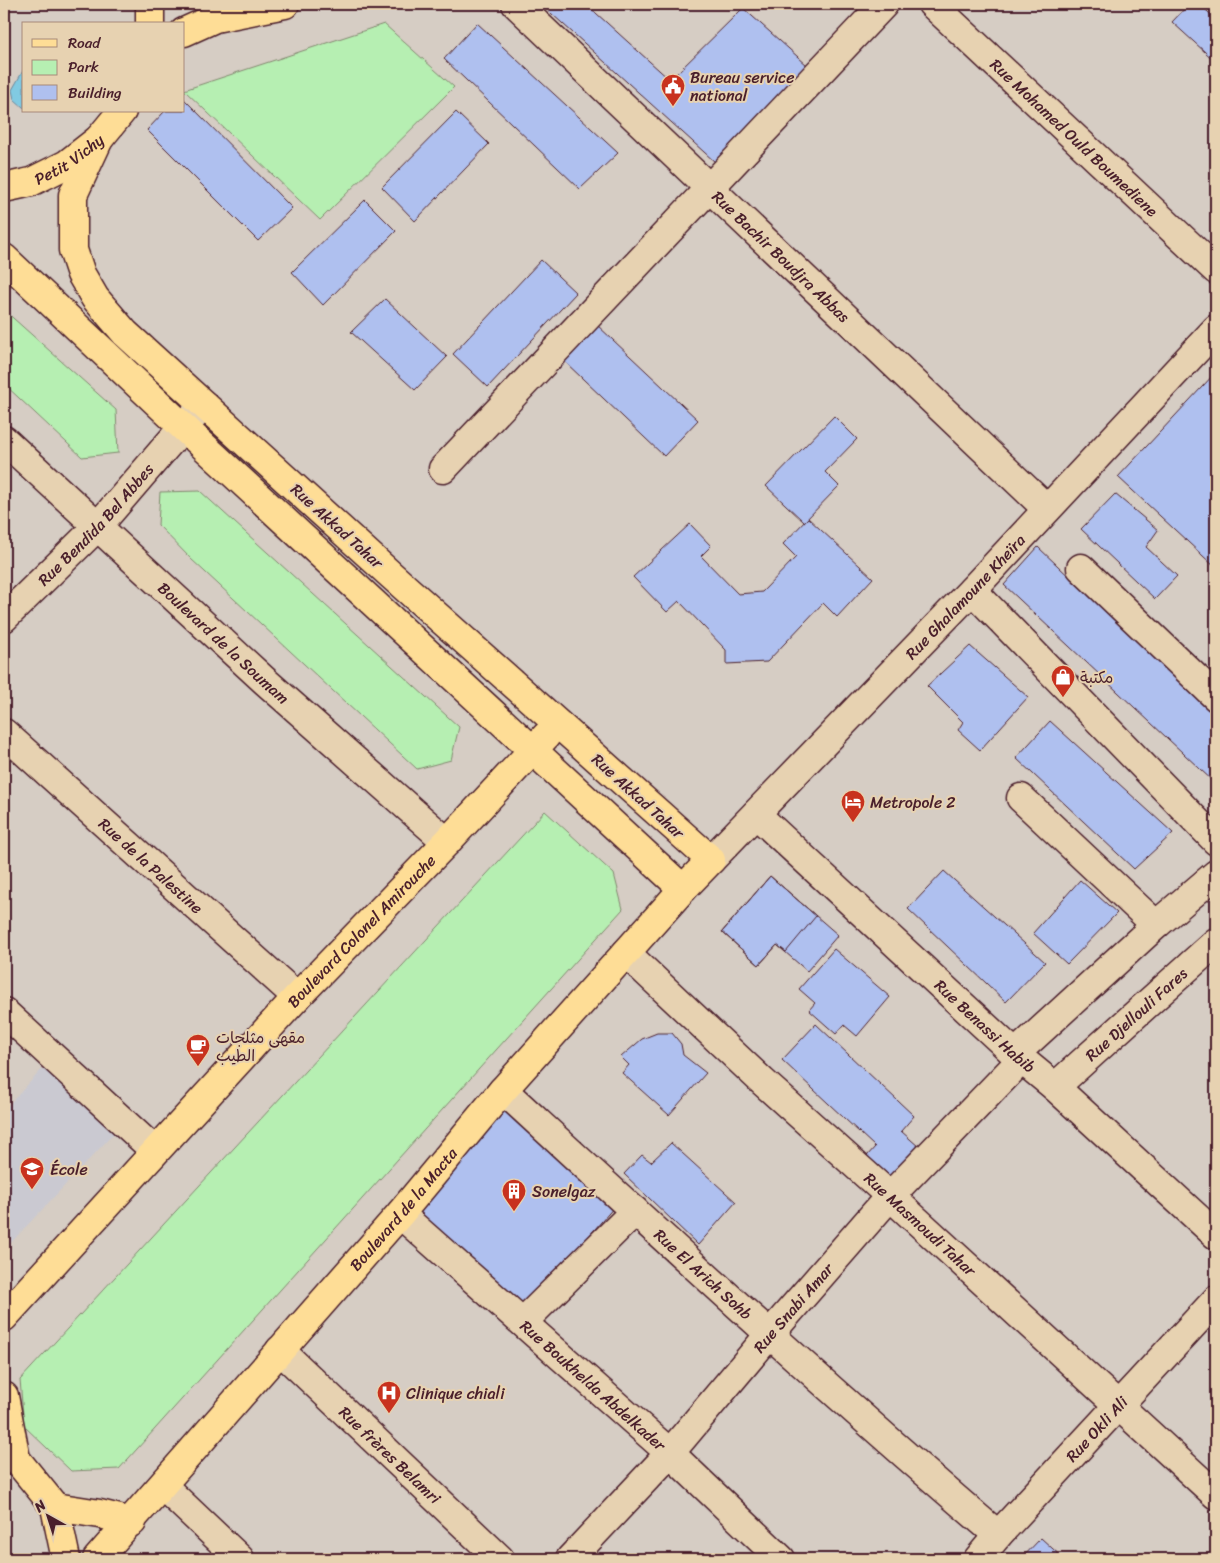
<svg xmlns="http://www.w3.org/2000/svg" width="1220" height="1563" font-family="Sriracha,'Playpen Sans Arabic',sans-serif">
<rect width="100%" height="100%" fill="#d6cdc4"/>
<filter id="ink" filterUnits="userSpaceOnUse"><feTurbulence type="fractalNoise" baseFrequency=".02" numOctaves="2"/><feDisplacementMap in="SourceGraphic" scale="10" xChannelSelector="R" yChannelSelector="G"/><feConvolveMatrix kernelMatrix="1 2 1 2 8 2 1 2 1" color-interpolation-filters="sRGB"/></filter>
<g filter="url(#ink)">
<!-- built -->
<path fill="#cac9d1" d="M45,1066L117,1130L4,1250V1110Z"/>
<!-- green -->
<path fill="#b6efb2" stroke="#80876e" d="M384,24L454,87L320,220L184,90Z
M4,310L116,410L118,453L82,457L4,384Z
M200,491L459,727L451,760L417,769L191,559L158,525L160,492Z
M545,811L614,874L623,909L119,1469L71,1471L24,1426L20,1380Z"/>
<!-- water -->
<path fill="#81cae2" stroke="#6b8699" d="M24,69V108L14,99L12,90Z"/>
<!-- building -->
<path fill="#afc0ef" stroke="#4a1f2b" d="M541,4H586L670,80L743,8L807,65L715,162Z
M1189,4H1199L1216,19V62L1172,22Z
M477,23L618,153L580,189L444,59Z
M184,99L292,208L258,241L147,130L165,111H184Z
M456,112L489,144L415,221L382,187Z
M365,200L396,231L323,305L292,272Z
M541,260L576,293L488,387L453,354Z
M385,299L447,357L415,390L351,332Z
M596,324L698,420L664,456L563,360Z
M1216,372V568L1118,477Z
M834,416L857,439L825,472L839,486L804,522L766,486Z
M1115,494L1158,530L1146,547L1177,576L1155,599L1081,529Z
M808,518L873,578L837,617L823,603L767,662L726,664V650L679,601L667,612L633,577L690,524L711,546L701,556L738,594L762,592L796,557L783,544Z
M1038,547L1216,716V784L1004,585Z
M970,646L1028,697L980,750L958,730L963,722L927,686Z
M1050,721L1173,833L1134,869L1016,758Z
M944,871L1045,962L1006,1002L908,909Z
M770,876L838,935L807,971L777,945L759,965L722,932Z
M770,876L816,916L786,952L777,945L759,965L722,932Z
M1080,880L1117,913L1067,964L1033,933Z
M834,949L890,997L857,1036L844,1025L836,1034L809,1010L815,1003L799,989Z
M816,1024L914,1116L901,1131L919,1147L891,1177L867,1156L875,1147L782,1060Z
M657,1033H672L681,1044L683,1055L706,1073L669,1115L622,1073L629,1065L621,1057L642,1039Z
M507,1108L615,1206L523,1312L413,1218Z
M671,1143L736,1202L698,1245L624,1174L642,1155L651,1162Z
M1041,1538L1064,1559H1021Z"/>
<g fill="none" stroke-linecap="round" stroke-linejoin="round">
<defs>
<g id="minor">
<path id="s1" d="M516,4L1047,509"/>
<path id="s2" d="M932,4L1216,270"/>
<path id="s3" d="M4,440L265,681L447,842"/>
<path d="M443,469L884,4"/>
<path d="M1081,568L1216,697"/>
<path d="M972,590L1216,841"/>
<path id="s4" d="M4,618L98,526L183,427L204,405"/>
<path id="s5" d="M4,733L297,997"/>
<path d="M1021,798L1156,925"/>
<path id="s6" d="M756,814L1015,1054L1055,1087L1216,1235"/>
<path id="s7" d="M711,860L972,590L1216,329"/>
<path id="s8" d="M626,953L763,1082L890,1196L1216,1495"/>
<path d="M4,1012L155,1151"/>
<path d="M1015,1054L1156,925L1216,874"/>
<path id="s9" d="M1055,1087L1216,942"/>
<path id="s10" d="M503,1090C666,1240 829,1391 998,1535"/>
<path id="s11" d="M400,1214L670,1453L781,1559"/>
<path d="M523,1322L635,1211"/>
<path id="s12" d="M280,1350L500,1559"/>
<path d="M163,1486L240,1559"/>
<path id="s13" d="M570,1559L670,1453L769,1335L890,1196L1022,1059"/>
<path id="s14" d="M978,1559L998,1535L1216,1300"/>
</g>
<g id="major">
<path d="M150,4V24"/>
<path d="M184,32L215,18L285,4"/>
<path id="s15" d="M4,188L31,182L67,164L99,139L122,111"/>
<path d="M4,258L183,427L683,889"/>
<path id="s16" d="M4,1317L297,997L447,842L546,736"/>
<path d="M4,1396L16,1459L55,1507L66,1559"/>
<path d="M55,1507L100,1514L132,1522"/>
<path id="s17" d="M97,1559L400,1214L503,1090L683,889L711,860L391,575L125,333L95,298L81,274L73,250V195L99,139"/>
</g>
</defs>
<!-- minor casing -->
<use href="#minor" stroke="#4a1f2b" stroke-width="31"/>
<!-- major casing -->
<use href="#major" stroke="#4a1f2b" stroke-width="31"/>
<!-- minor -->
<use href="#minor" stroke="#e7d2b1" stroke-width="28"/>
<!-- major -->
<use href="#major" stroke="#fedd96" stroke-width="28"/>
<!-- tram -->
<path stroke="#4a1f2b" stroke-width="1" d="M4,5L5,4"/>
</g>
</g>
<!-- icons -->
<defs>
<symbol id="civic-pin" viewBox="-11 -11 22 30"><path d="M0 17L-7.5 6A9.5 9.5 0 1 1 7.5 6Z" fill="#c8321e" stroke="#e7d2b1"/><path d="M-.6-6.5H3V-4.5H.6V-3L4-1V1h2V6H-6V1h2V-1L-.6-3ZM-1.2 2.5V6h2.4V2.5Z" fill="#fff"/></symbol>
<symbol id="shop-pin" viewBox="-11 -11 22 30"><path d="M0 17L-7.5 6A9.5 9.5 0 1 1 7.5 6Z" fill="#c8321e" stroke="#e7d2b1"/><path d="M-5-2.5h2.3a2.7 3.5 0 0 1 5.4 0H5L5.5 6h-11ZM-1.5-2.5h3a1.5 2.3 0 0 0-3 0Z" fill="#fff"/></symbol>
<symbol id="hotel-pin" viewBox="-11 -11 22 30"><path d="M0 17L-7.5 6A9.5 9.5 0 1 1 7.5 6Z" fill="#c8321e" stroke="#e7d2b1"/><path d="M-6-4.5h1.5V1H6V5H4.5V3h-9V5H-6ZM-4 0a1.8 1.8 0 1 1 3.6 0ZM.5 0V-2.5h3Q6-2.5 6 0Z" fill="#fff"/></symbol>
<symbol id="cafe-pin" viewBox="-11 -11 22 30"><path d="M0 17L-7.5 6A9.5 9.5 0 1 1 7.5 6Z" fill="#c8321e" stroke="#e7d2b1"/><path d="M-5.5-4.5H6V0H3Q3 3.5 0 3.5H-2.5Q-5.5 3.5-5.5 0ZM3-3.2v2h1.7v-2ZM-6 4.5H4V6H-6Z" fill="#fff"/></symbol>
<symbol id="school-pin" viewBox="-11 -11 22 30"><path d="M0 17L-7.5 6A9.5 9.5 0 1 1 7.5 6Z" fill="#c8321e" stroke="#e7d2b1"/><path d="M0-5L7-2L0 1L-7-2ZM-4 1L0 2.5L4 1V4Q0 6-4 4Z" fill="#fff"/></symbol>
<symbol id="building-pin" viewBox="-11 -11 22 30"><path d="M0 17L-7.5 6A9.5 9.5 0 1 1 7.5 6Z" fill="#c8321e" stroke="#e7d2b1"/><path d="M-4-6H4V6H1V3H-1V6H-4ZM-2.5-4.3h1.7v1.8h-1.7ZM.8-4.3h1.7v1.8H.8ZM-2.5-1h1.7V.8h-1.7ZM.8-1h1.7V.8H.8Z" fill="#fff"/></symbol>
<symbol id="hospital-pin" viewBox="-11 -11 22 30"><path d="M0 17L-7.5 6A9.5 9.5 0 1 1 7.5 6Z" fill="#c8321e" stroke="#e7d2b1"/><path d="M-5-5h3v3.5h4V-5h3V5h-3V1.5h-4V5h-3Z" fill="#fff"/></symbol>
</defs>
<g fill-rule="evenodd">
<use href="#civic-pin" x="659" y="72" width="28" height="38"/>
<use href="#shop-pin" x="1049" y="663" width="28" height="38"/>
<use href="#hotel-pin" x="839" y="788" width="28" height="38"/>
<use href="#cafe-pin" x="184" y="1032" width="28" height="38"/>
<use href="#school-pin" x="18" y="1155" width="28" height="38"/>
<use href="#building-pin" x="500" y="1177" width="28" height="38"/>
<use href="#hospital-pin" x="375" y="1379" width="28" height="38"/>
</g>
<g text-anchor="middle" dominant-baseline="central" stroke-width="4" stroke-linejoin="round" paint-order="stroke">
<!-- poi labels -->
<g font-size="16" fill="#4a1f2b" stroke="#e7d2b1" text-anchor="start">
<text x="690" y="77">Bureau service<tspan x="690" dy="18">national</tspan></text>
<text x="1080" y="677">مكتبة</text>
<text x="870" y="802">Metropole 2</text>
<text x="216" y="1037">مقهى مثلجات<tspan x="216" dy="18">الطيب</tspan></text>
<text x="50" y="1169">École</text>
<text x="532" y="1191">Sonelgaz</text>
<text x="406" y="1393">Clinique chiali</text>
</g>
<!-- street labels -->
<g font-size="16" fill="#4a1f2b" stroke="#e7d2b1">
<text stroke="none"><textPath href="#s2" startOffset="195">Rue Mohamed Ould Boumediene</textPath></text>
<text stroke="none"><textPath href="#s15" startOffset="72">Petit Vichy</textPath></text>
<text stroke="none"><textPath href="#s1" startOffset="366">Rue Bachir Boudjra Abbas</textPath></text>
<text stroke="none"><textPath href="#s4" startOffset="131">Rue Bendida Bel Abbes</textPath></text>
<text transform="translate(337 526) rotate(42)">Rue Akkad Tahar</text>
<text stroke="none"><textPath href="#s7" startOffset="366">Rue Ghalamoune Kheïra</textPath></text>
<text stroke="none"><textPath href="#s3" startOffset="299">Boulevard de la Soumam</textPath></text>
<text transform="translate(638 796) rotate(42)">Rue Akkad Tahar</text>
<text stroke="none"><textPath href="#s5" startOffset="198">Rue de la Palestine</textPath></text>
<text stroke="none"><textPath href="#s16" startOffset="526">Boulevard Colonel Amirouche</textPath></text>
<text stroke="none"><textPath href="#s9" startOffset="109">Rue Djellouli Fares</textPath></text>
<text stroke="none"><textPath href="#s6" startOffset="312">Rue Benassi Habib</textPath></text>
<text stroke="none"><textPath href="#s17" startOffset="465">Boulevard de la Macta</textPath></text>
<text stroke="none"><textPath href="#s8" startOffset="400">Rue Masmoudi Tahar</textPath></text>
<text stroke="none"><textPath href="#s10" startOffset="272">Rue El Arich Sohb</textPath></text>
<text stroke="none"><textPath href="#s13" startOffset="336">Rue Snabi Amar</textPath></text>
<text stroke="none"><textPath href="#s11" startOffset="258">Rue Boukhelda Abdelkader</textPath></text>
<text stroke="none"><textPath href="#s14" startOffset="176">Rue Okli Ali</textPath></text>
<text stroke="none"><textPath href="#s12" startOffset="152">Rue frères Belamri</textPath></text>
</g>
</g>
<!-- margin -->
<rect width="1220" height="1563" fill="none" stroke="#e7d2b1" stroke-width="20"/>
<rect x="10" y="10" width="1200" height="1543" fill="none" stroke="#4a1f2b" stroke-width="2" filter="url(#ink)"/>
<!-- legend -->
<rect x="22" y="22" width="162" height="90" fill="#e7d2b1" stroke="#a88a7b"/>
<rect x="32" y="39" width="25" height="8" fill="#fedd96" stroke="#a88a7b"/>
<text x="68" y="48" font-size="15" fill="#4a1f2b">Road</text>
<rect x="32" y="60" width="25" height="15" fill="#b6efb2" stroke="#a88a7b"/>
<text x="68" y="72" font-size="15" fill="#4a1f2b">Park</text>
<rect x="32" y="85" width="25" height="15" fill="#afc0ef" stroke="#a88a7b"/>
<text x="68" y="98" font-size="15" fill="#4a1f2b">Building</text>
<!-- north arrow -->
<g transform="translate(48 1516) rotate(321)" stroke="#e7d2b1" stroke-width="4" paint-order="stroke">
<path d="M0-4L9 19L0 12L-9 19Z" fill="#4a1f2b"/>
<text y="-8" font-size="14" font-weight="bold" text-anchor="middle" fill="#4a1f2b">N</text>
</g>
</svg>
